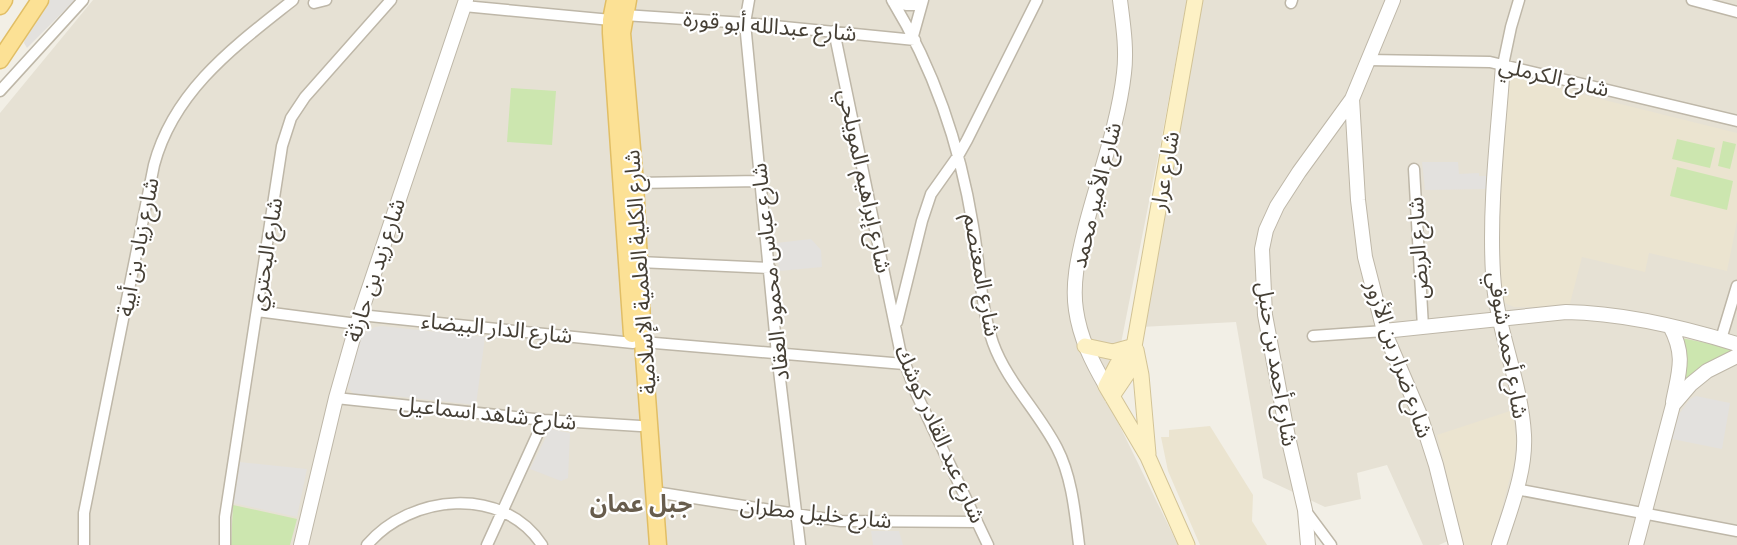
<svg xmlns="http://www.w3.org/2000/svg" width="1737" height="545" font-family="Cabin,'Noto Sans Arabic',sans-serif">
<rect width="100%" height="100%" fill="#f2efe6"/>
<!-- residential -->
<path fill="#e6e1d4" d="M93,0H1187L1161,141L1109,404L1178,545H0V113Z
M1202,0H1737V545H1452L1450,540L1439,545H1423L1387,465L1357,473L1361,499L1325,507L1263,478L1236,322L1141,327Z"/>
<!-- education -->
<path fill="#ebe4d0" d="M1512,77L1737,133V221L1727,271L1649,253L1645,272L1582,257L1569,307H1514L1505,303L1502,294L1499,266L1498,237L1508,81Z
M1513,410L1516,442L1514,463L1492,545H1464L1437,435Z
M1210,426L1253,495L1252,521L1267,545H1200L1168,471L1161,437H1169V430Z"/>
<!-- green -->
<path fill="#cce6af" d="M511,88L556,91L552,145L507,142Z
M1677,139L1715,148L1710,168L1672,159Z
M1723,141L1736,144L1730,169L1718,166Z
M1677,167L1733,181L1727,210L1670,196Z
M1681,338L1737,349L1681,386L1687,362Z
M233,505L297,519L290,545H231Z"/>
<!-- parking -->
<path fill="#e3e1de" d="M50,0H75L27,48L24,43L25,37Z
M1422,162H1458L1459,174L1479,173V176H1487L1486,189L1425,190Z
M811,239L821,250L822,267L779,271L776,243Z
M382,326L485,337L476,405L394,396L354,394L348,388L347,382L361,335L375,327Z
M1696,396L1730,403L1722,449L1672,439L1679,414L1690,399Z
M550,429L570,433L568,478L561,481L530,469Z
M239,462L307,469L297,517L233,503Z
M871,531H899L903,545H873Z"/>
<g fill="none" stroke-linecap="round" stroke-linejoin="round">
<defs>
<path id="minor" d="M749,0L745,23L777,354L800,545
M892,0C934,69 960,146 973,226C980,265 980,305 993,343C1007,382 1038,411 1057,448C1072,477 1075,513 1079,545
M1692,0L1737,12
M893,2L907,5H920
M314,3L326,0
M1291,3L1292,0
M464,6L611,20
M624,15L745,23L915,40
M834,31L900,350L916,393L988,545
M913,36L923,0
M1367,60L1490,62L1737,121
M1503,65L1511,27L1519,0
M0,91L83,0
M1414,169L1423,327
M635,183L761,181
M639,262L770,268
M257,311L357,324
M360,315L633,343
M897,322L922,221L931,194L958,156L967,140L1037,0
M1313,336L1384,331
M1721,339L1737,286
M643,342L904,364
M336,398L544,420L640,426
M1516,489L1737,531
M655,492L841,521L977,522
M1305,510L1331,545
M84,545V513L154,165C174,90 235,46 293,0
M225,545V517L282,146L291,118L305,97L391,0
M367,545C410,494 503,485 542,545
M487,545L544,420"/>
<path id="tertiary" d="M1352,99L1358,200L1365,257L1384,331L1420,415L1436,465L1456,545
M1670,326C1686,356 1679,371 1673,402
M1384,331L1566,312C1624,313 1682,327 1737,344
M1106,386C1092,362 1080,338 1076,310C1072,284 1078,258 1084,233C1097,180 1118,127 1124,73C1127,49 1123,24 1120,0
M301,545L336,398L357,324L466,0
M1308,545L1305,510L1288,437L1265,315L1262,249L1266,230L1277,206L1299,172L1352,99L1393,0
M1499,545C1510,510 1526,472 1524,435C1521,380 1496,329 1493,274C1489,205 1498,135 1503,65
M1636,545L1673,405L1691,384L1707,371L1737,356"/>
<path id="secondary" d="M1133,345L1117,365L1106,386L1148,457L1187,545
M1085,346L1113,352L1131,347
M1136,350L1141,375L1148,454
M1112,396L1129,371L1132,358L1195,0"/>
<path id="primary" d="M615,0L611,20V33L632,334
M628,0L622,33L635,183L643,342L658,545
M0,6L4,0
M0,60L40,0"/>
</defs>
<!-- minor casing -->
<use href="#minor" stroke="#beb7a8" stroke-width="13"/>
<!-- tertiary casing -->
<use href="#tertiary" stroke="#beb7a8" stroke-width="16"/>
<!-- secondary casing -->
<use href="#secondary" stroke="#d2c396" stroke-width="17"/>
<!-- primary casing -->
<use href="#primary" stroke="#e1be65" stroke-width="19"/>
<!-- minor -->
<use href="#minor" stroke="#fff" stroke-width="10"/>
<!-- tertiary -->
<use href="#tertiary" stroke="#fff" stroke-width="14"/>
<!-- secondary -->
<use href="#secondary" stroke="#fdf1c5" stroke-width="15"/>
<!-- primary -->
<use href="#primary" stroke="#fce195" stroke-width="16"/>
</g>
<g text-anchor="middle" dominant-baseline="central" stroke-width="4.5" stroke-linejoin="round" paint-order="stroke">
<!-- street labels -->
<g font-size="22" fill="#453f35" stroke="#fff">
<text transform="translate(770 26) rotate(5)">شارع عبدالله أبو قورة</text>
<text transform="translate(1554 77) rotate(13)">شارع الكرملي</text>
<text transform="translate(1165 171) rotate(-80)">شارع عرار</text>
<text transform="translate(865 181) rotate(78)">شارع إبراهيم المويلحي</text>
<text transform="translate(1096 195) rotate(-76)">شارع الأمير محمد</text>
<text transform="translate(138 247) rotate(-79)">شارع زياد بن أبية</text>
<text transform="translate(1418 248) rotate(-93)">شارع الربض</text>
<text transform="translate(266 254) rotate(-81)">شارع البحتري</text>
<text transform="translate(375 270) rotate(-72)">شارع زيد بن حارثة</text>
<text transform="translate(640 272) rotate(-94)">شارع الكلية العلمية الإسلامية</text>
<text transform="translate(770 272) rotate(-96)">شارع عباس محمود العقاد</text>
<text transform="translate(982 275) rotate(80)">شارع المعتصم</text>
<text transform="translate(497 328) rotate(6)">شارع الدار البيضاء</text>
<text transform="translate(1508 345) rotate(80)">شارع أحمد شوقي</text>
<text transform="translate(1399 359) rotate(71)">شارع ضرار بن الأزور</text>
<text transform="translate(1277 364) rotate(81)">شارع أحمد بن حنبل</text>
<text transform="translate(488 413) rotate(6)">شارع شاهد اسماعيل</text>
<text transform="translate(940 434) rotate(66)">شارع عبد القادر كوشك</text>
<text transform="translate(816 513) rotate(6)">شارع خليل مطران</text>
</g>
<!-- neighbourhood labels -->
<g font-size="24" font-weight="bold" fill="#685d4d" stroke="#fff">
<text x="641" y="503">جبل عمان</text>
</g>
</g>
</svg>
